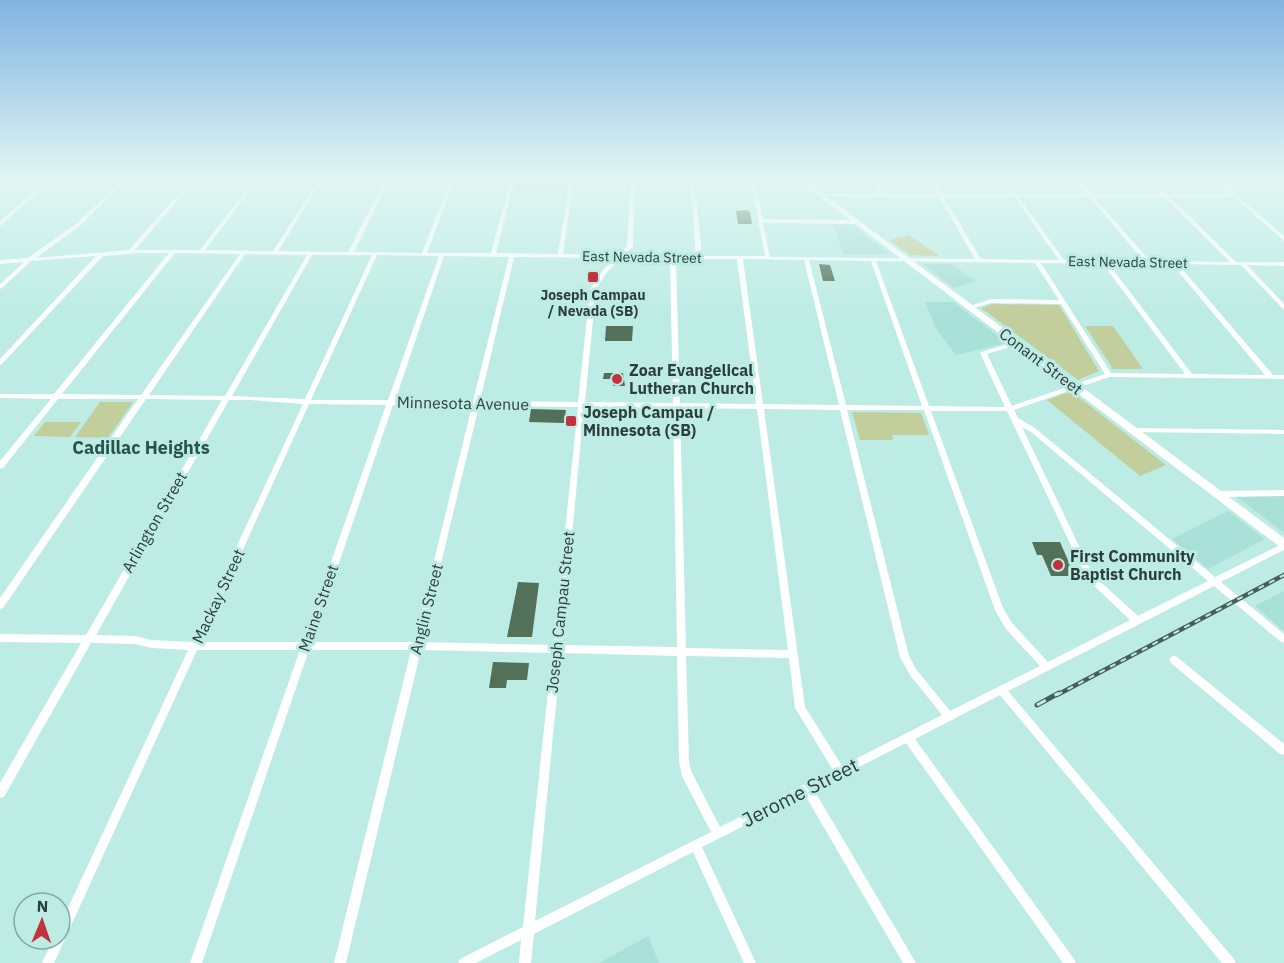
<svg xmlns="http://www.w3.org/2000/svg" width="1284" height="963" font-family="'IBM Plex Sans',sans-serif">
<rect width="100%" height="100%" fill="#bdece4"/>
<!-- built -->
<path fill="#a9e0d7" d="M832,224L852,225L890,254H844Z
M923,264H952L975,281L954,288Z
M925,302H953L1007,343L956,355L937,330Z
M1234,495L1284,496V533Z
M1228,511L1265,539L1208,569L1172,539Z
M1284,591V631L1255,606Z
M648,936L659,963H599Z"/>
<!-- green -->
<path fill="#c3ce9d" d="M520,178H567L565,188L534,186L532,191H516Z
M909,235L938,255V256L910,255L890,240Z
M992,304L1059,305L1099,371L1078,380L981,308Z
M1085,326H1113L1143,369H1113Z
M1071,391L1166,465L1140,476L1047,400Z
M100,402H133L108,438L75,437Z
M852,412L921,413L929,435H892L893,440H860Z
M45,422H81L70,437L34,436Z"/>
<!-- building -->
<path fill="#537059" d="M746,210L750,212L752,224H738L736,211Z
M819,264L830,265L835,281H823Z
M606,326H633L632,341H605Z
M604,373H623L625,386H613L612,379H603Z
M531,409L566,410L564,423L529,422Z
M1032,542H1060L1075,576H1051L1042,555H1037Z
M518,582L539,583L532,637H507Z
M493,662L529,663L527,680H507L506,688H489Z"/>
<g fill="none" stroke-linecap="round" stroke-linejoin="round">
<!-- minor -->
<path fill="#fff" fill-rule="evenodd" d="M50,178H55L0,226V221Z
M123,178H128L81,225L36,258L129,250L192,178H197L135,250H200L255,178H260L205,250L273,251L320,178H324L278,251L348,252L386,178H390L354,252L422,253L451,178H455L427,253H491L511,178H515L496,253L558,254L570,178H574L563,254L618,255L627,246L631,178H635L633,246L624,255L696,256L690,178H694L702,256H765L750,178H754L763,219L856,220L859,222L856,224L763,223L770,257L975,259L939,197L820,196L818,195L820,194H878L871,178H875L883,194H938L929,178H933L943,194H1012L1001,178H1005L1017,194H1086L1073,178H1078L1092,194H1161L1145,178H1150L1167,194L1231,195L1213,178H1218L1223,183H1284V185H1226L1284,236V241L1234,197H1170L1236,262H1284V266L1247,265L1284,304V309L1282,308L1241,265L1178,264L1273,375H1284V379L1109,377L1014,410L1018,418L1035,428L1215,577L1284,543V550L1221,582L1284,634V643L1281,642L1214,586L1008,691L1234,959L1236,963H1222L1000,695L915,739L1074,959L1076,963H1063L906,743L814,790L916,963H903L805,795L702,847L756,963H744L693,852L534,934L531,963H519L521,940L476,963H458L460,959L523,927L552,653L421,650L346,963H334L411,650H309L202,963H190L300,650H197L54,963H42L53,939H60V925L188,650L152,648L135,644L91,643L4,797L0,798V783L81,643L0,642V634L86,635L222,400L146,399L3,608L0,609V598L138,399H58L3,468L0,469V461L51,399L0,398V394H54L169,253H140L103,256L2,364L0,365V359L96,256L31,261L2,288L0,289V284L24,262L0,264V260L28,258L77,223ZM944,197H1014L1059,260L981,259ZM1019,197H1089L1144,261L1064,260ZM1094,197H1164L1230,262L1150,261ZM175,253L240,254L141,395L62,394ZM245,254L307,255L225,396L149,395ZM312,255H372L305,399L232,396ZM377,255L439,256L388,400H311ZM444,256L509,257L473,401H395ZM514,257L615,258L603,270L590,289L578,402L480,401ZM621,258L670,259L673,403L585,402L596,289L607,272ZM676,259H737L756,404L680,403ZM743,259L804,260L839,405L763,404ZM809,260L871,261L922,406L846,405ZM876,261L1035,263L1059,300L991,299L967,307L970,309L991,303L1061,304L1105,374L1012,406L987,354L1020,344V342L1018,341L981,352L980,353L1005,407L929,406ZM1041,263L1103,264L1185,374L1111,373ZM1109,264H1172L1265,375L1192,374ZM229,400H251L303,404L192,642L152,640L135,636L96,635ZM309,404L386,405L303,642H201ZM393,405L472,406L414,642H312ZM479,406L578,407L553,645L422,642ZM584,407L673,408L677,647L562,645ZM680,408L757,409L788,650L686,648ZM764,409L840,410L900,657L910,675L942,715L842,766L805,707ZM847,410H924L995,610L1006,629L1040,666L950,711L916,669L909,656ZM931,411H1007L1087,579L1130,620L1048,662L1012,623L1003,608ZM1022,427L1031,432L1208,581L1138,616L1093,575ZM561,653L677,656L679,762L682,776L711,832L535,921ZM686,656L789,658L795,708L833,770L720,827L691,771L689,762Z
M812,178H816L818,193L814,192Z
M1131,428L1284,430V434L1133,432H1131L1129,430Z
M1284,490V496L1218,497L1215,496L1214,494L1215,492L1218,491Z
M1174,656L1177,657L1284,744V755L1280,754L1171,663L1169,660L1171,657Z"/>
<!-- major -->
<path fill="#fff" fill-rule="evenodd" d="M795,178H802L1284,538V549L1280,547Z"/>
<defs>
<path id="rail-far1" d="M1057,695L1284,575"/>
<path id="rail" d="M1037,705L1059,693"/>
</defs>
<!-- rail-far1 casing -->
<use href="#rail-far1" stroke="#465f5b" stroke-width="4.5"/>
<!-- rail casing -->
<use href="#rail" stroke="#465f5b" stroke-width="5"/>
<!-- rail-far1 -->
<use href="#rail-far1" stroke="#bdece4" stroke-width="2" stroke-dasharray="6" stroke-linecap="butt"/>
<!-- rail -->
<use href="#rail" stroke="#bdece4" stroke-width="3" stroke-dasharray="10" stroke-linecap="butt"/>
</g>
<!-- sky -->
<linearGradient id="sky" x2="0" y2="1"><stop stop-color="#81b3e2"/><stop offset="0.57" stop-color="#e1f6f3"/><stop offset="1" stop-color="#e1f6f3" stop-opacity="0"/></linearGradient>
<rect width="1284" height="313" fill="url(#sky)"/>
<!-- markers -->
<g fill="#c2323f" stroke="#bdece4" stroke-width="2">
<rect x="587" y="271" width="12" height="12" rx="3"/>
<circle cx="617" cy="379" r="6"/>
<rect x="565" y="415" width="12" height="12" rx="3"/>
<circle cx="1058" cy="565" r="6"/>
</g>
<g text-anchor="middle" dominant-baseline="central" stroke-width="6" stroke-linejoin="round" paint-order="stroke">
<!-- far-street labels -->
<g font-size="14" fill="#2c3f3c" stroke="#bdece4">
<text transform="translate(642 257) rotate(1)">East Nevada Street</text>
<text transform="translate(1128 262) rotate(1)">East Nevada Street</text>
</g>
<!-- far-poi labels -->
<g font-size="14" font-weight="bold" fill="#2c3f3c" stroke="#bdece4">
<text x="593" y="295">Joseph Campau<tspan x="593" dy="16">/ Nevada (SB)</tspan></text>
</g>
<!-- street labels -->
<g font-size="16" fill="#2c3f3c" stroke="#bdece4">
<text transform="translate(1041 361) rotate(37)">Conant Street</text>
<text transform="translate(463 403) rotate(1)">Minnesota Avenue</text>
<text transform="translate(154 522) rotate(-60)">Arlington Street</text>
<text transform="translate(218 596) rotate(-65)">Mackay Street</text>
<text transform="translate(318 608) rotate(-71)">Maine Street</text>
<text transform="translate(426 609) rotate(-76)">Anglin Street</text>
<text transform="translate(560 612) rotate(-84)">Joseph Campau Street</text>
</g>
<!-- poi labels -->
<g font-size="16" font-weight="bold" fill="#2c3f3c" stroke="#bdece4" text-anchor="start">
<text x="629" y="370">Zoar Evangelical<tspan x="629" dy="18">Lutheran Church</tspan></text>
<text x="583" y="412">Joseph Campau /<tspan x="583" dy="18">Minnesota (SB)</tspan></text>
<text x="1070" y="556">First Community<tspan x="1070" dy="18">Baptist Church</tspan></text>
</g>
<!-- neighbourhood labels -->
<g font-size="18" font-weight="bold" fill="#28534d" stroke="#bdece4">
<text x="141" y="447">Cadillac Heights</text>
</g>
<!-- near-street labels -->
<g font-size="20" fill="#2c3f3c" stroke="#bdece4">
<text transform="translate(800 792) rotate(-27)">Jerome Street</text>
</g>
</g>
<!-- north arrow -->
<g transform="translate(42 921) rotate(2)"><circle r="28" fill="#bdece4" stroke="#83a7a1" stroke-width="1.5"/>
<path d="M0-4.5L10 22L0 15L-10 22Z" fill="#c2323f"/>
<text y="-9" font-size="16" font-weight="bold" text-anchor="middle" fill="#2c3f3c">N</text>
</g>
</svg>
